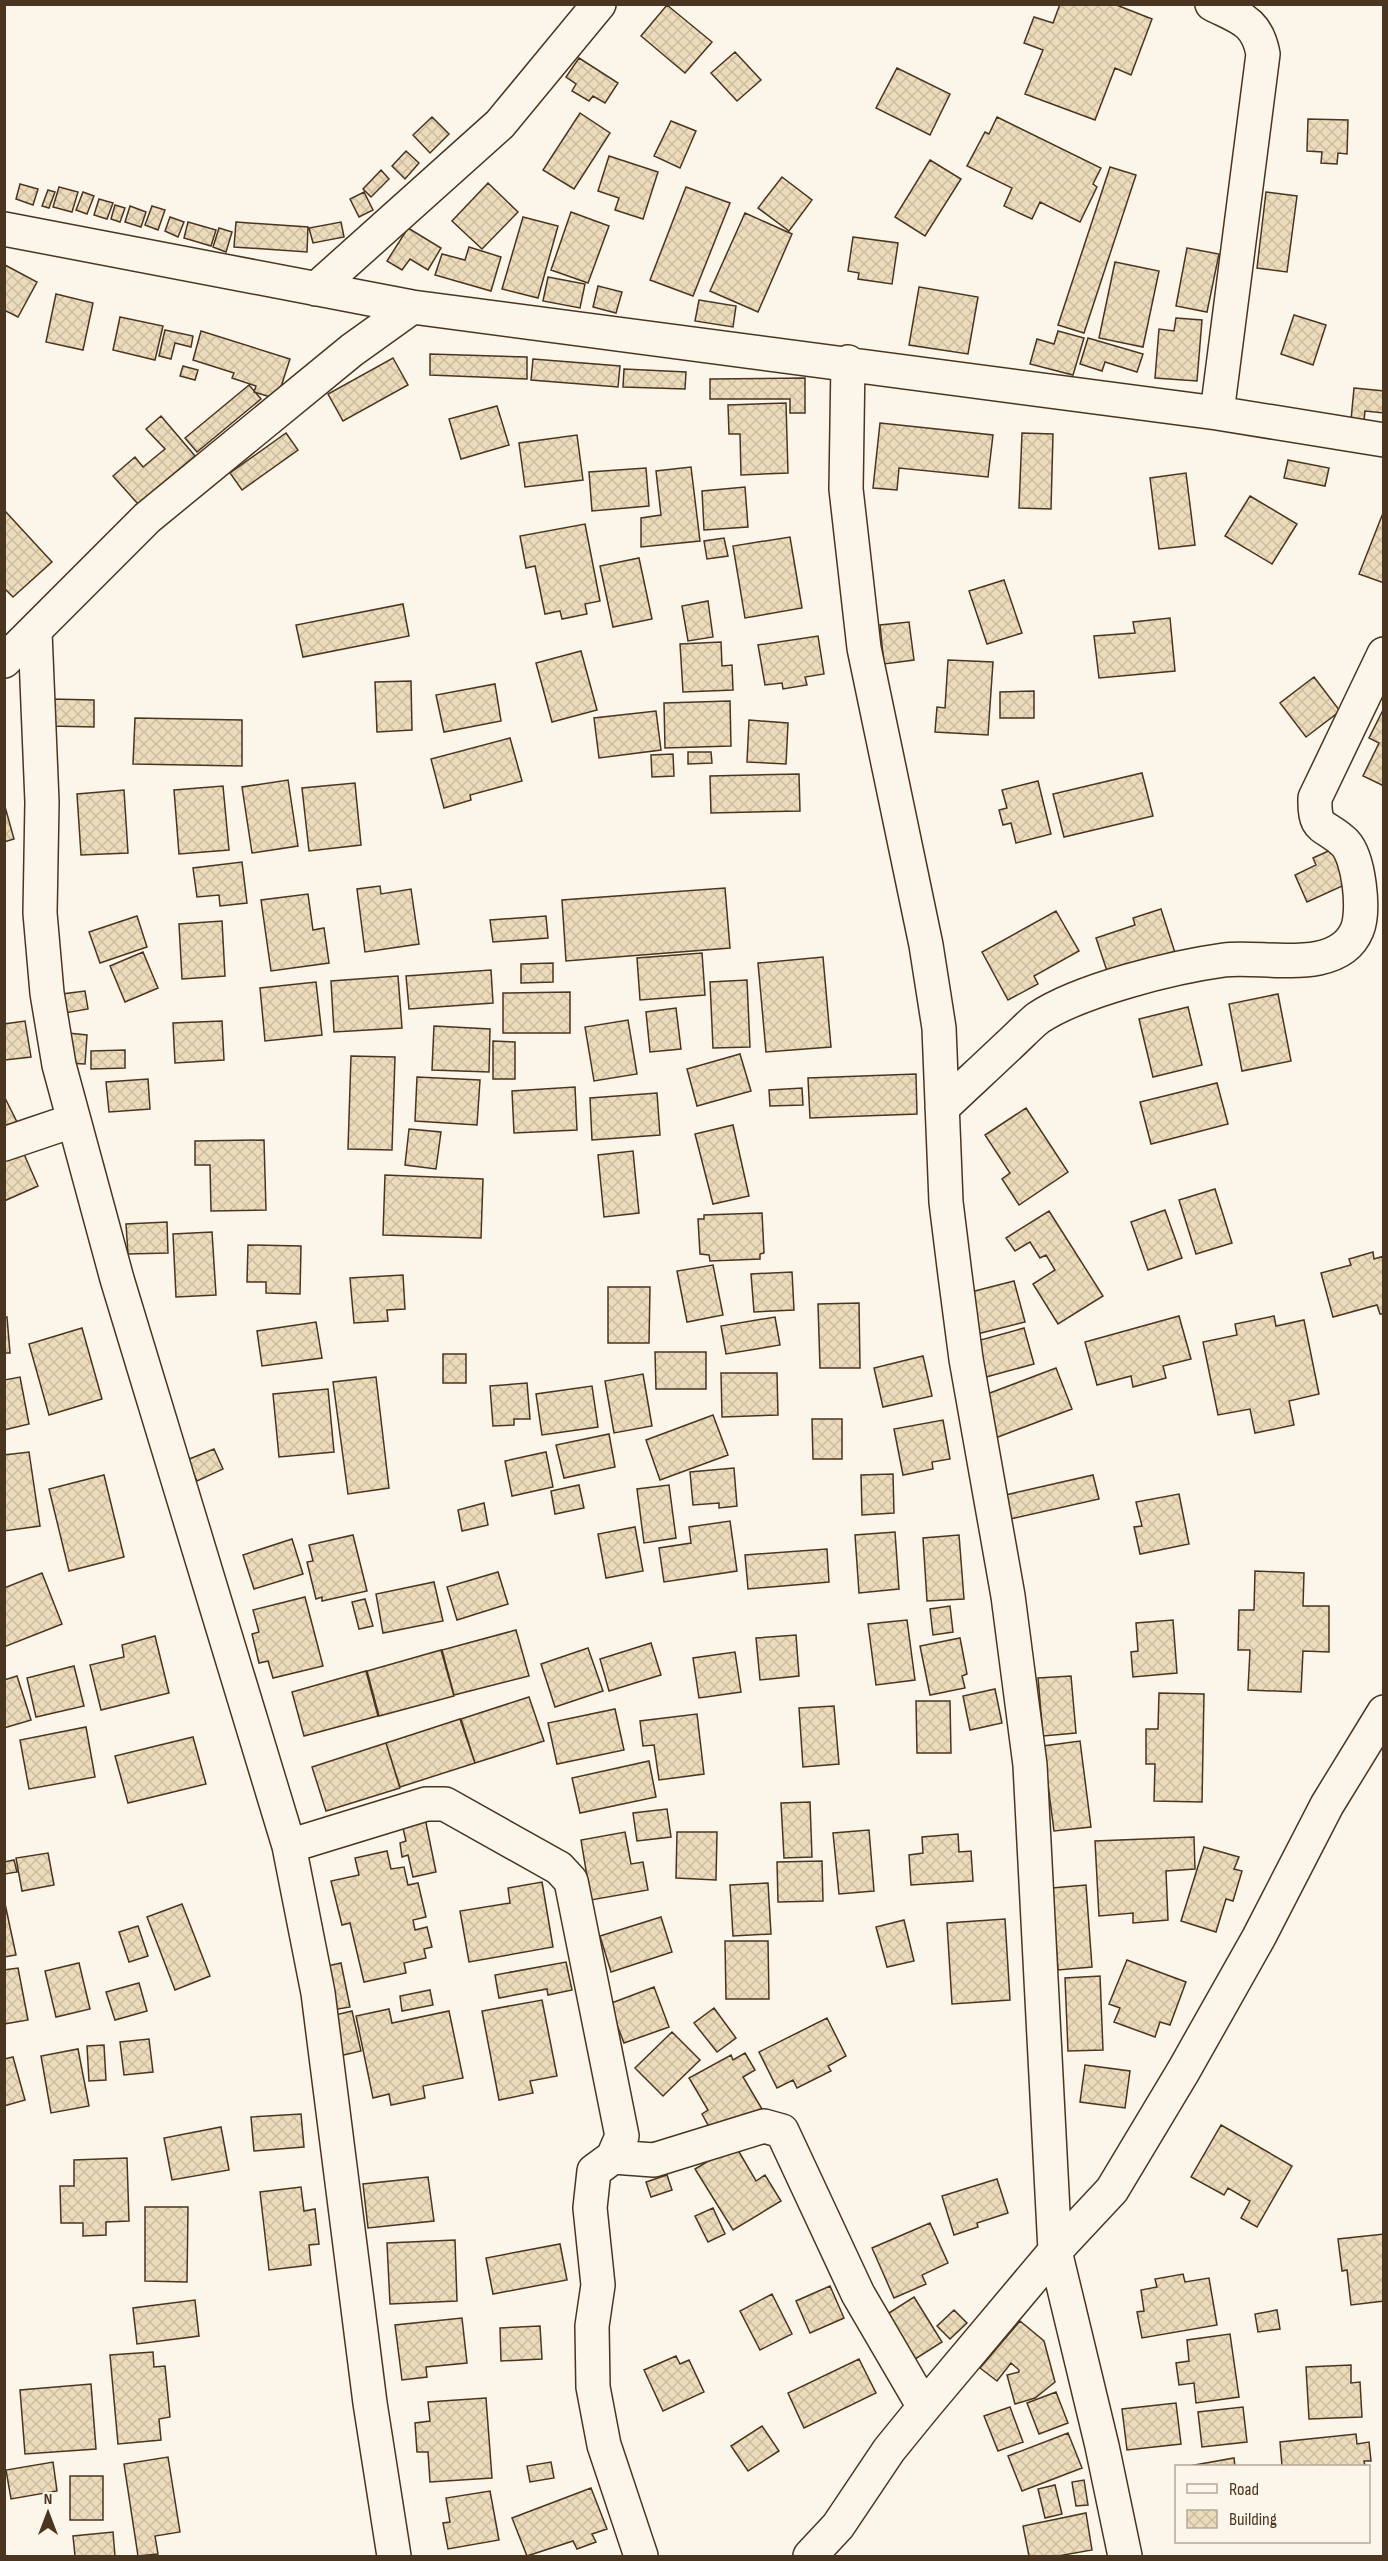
<svg xmlns="http://www.w3.org/2000/svg" width="1388" height="2561" font-family="'Sofia Sans Condensed',sans-serif">
<defs>
<pattern id="building-cross-hatch" width="8" height="8" patternUnits="userSpaceOnUse" patternTransform="scale(1.5)"><rect width="8" height="8" fill="#ecdcbc"/><path d="M0 0l8 8M0 8l8-8" fill="none" stroke="#ccbda1"/></pattern>
</defs>
<rect width="100%" height="100%" fill="#fbf6e9"/>
<!-- building -->
<path fill="url(#building-cross-hatch)" stroke="#4a3520" stroke-width="1.5" d="M1060,4H1114L1152,19L1131,75L1115,68L1095,120L1025,94L1043,50L1024,43L1034,17L1053,23Z
M667,5L712,42L685,73L641,36Z
M735,52L761,80L737,101L711,73Z
M579,58L618,83L605,103L593,96L589,101L572,91L576,84L566,77Z
M897,68L950,94L930,135L876,108Z
M580,113L610,133L574,189L543,170Z
M432,117L449,134L430,153L413,135Z
M997,117L1101,168L1093,184L1097,187L1080,222L1040,202L1032,219L1004,206L1012,188L967,166L985,132L989,134Z
M1308,119L1348,120L1347,154L1338,153L1337,164L1321,163L1322,152L1307,151Z
M671,121L696,131L680,168L654,156Z
M406,151L419,163L405,179L392,166Z
M609,156L658,172L643,219L615,210L619,198L598,191Z
M930,160L961,179L925,236L895,217Z
M1110,167L1136,175L1084,333L1058,325Z
M381,170L389,179L371,197L363,189Z
M782,177L812,200L789,231L758,208Z
M488,183L518,212L482,249L452,221Z
M20,184L38,189L33,205L16,199Z
M59,187L78,192L72,212L53,207Z
M686,187L730,203L693,296L650,280Z
M48,190L55,192L49,208L42,206Z
M83,192L94,196L87,214L76,210Z
M364,192L373,210L359,217L350,199Z
M1266,192L1297,196L1287,272L1257,268Z
M99,199L113,203L107,219L94,215Z
M115,205L125,208L120,222L111,219Z
M130,206L146,212L141,227L125,222Z
M152,206L165,210L158,230L145,225Z
M571,212L609,226L588,283L551,270Z
M745,213L792,234L758,312L710,291Z
M170,217L184,222L178,237L165,231Z
M523,217L558,226L538,298L502,289Z
M188,222L216,230L211,246L184,238Z
M236,222L308,227L307,252L234,247Z
M341,222L344,237L313,243L309,228Z
M219,228L232,232L226,252L213,247Z
M408,228L441,248L428,270L410,259L402,270L387,261Z
M853,237L898,243L892,284L858,279L859,273L848,271Z
M469,247L501,257L491,291L435,275L442,254L465,260Z
M1187,248L1219,254L1207,312L1176,306Z
M1115,262L1159,271L1143,347L1099,338Z
M5,265L37,282L18,317L4,310Z
M548,277L585,284L580,308L543,301Z
M598,286L622,292L616,313L593,307Z
M919,287L978,297L968,354L909,345Z
M56,294L93,303L83,350L46,342Z
M699,300L736,306L733,327L695,321Z
M1294,315L1326,325L1313,365L1281,354Z
M120,317L163,326L155,360L113,350Z
M1176,318L1202,320L1197,381L1155,378L1159,329L1174,331Z
M165,330L193,336L191,347L175,343L171,359L159,356Z
M201,331L290,359L277,399L254,392L256,386L232,378L234,373L193,360Z
M1058,331L1084,338L1073,375L1030,364L1037,339L1054,344Z
M1088,338L1143,354L1137,372L1105,362L1102,371L1080,364Z
M430,354L527,357V379L430,375Z
M393,358L408,385L343,421L328,394Z
M533,359L620,366L618,387L531,380Z
M183,366L198,370L195,380L180,376Z
M624,369L686,372L685,389L623,387Z
M805,378V413H790V399H710V379Z
M249,385L261,399L197,452L185,438Z
M1354,388L1384,391V413L1365,411L1364,421L1351,420Z
M786,403L788,473L741,475L740,434H729L728,405Z
M497,406L509,445L461,459L449,419Z
M161,416L195,456L138,504L113,476L135,457L143,467L165,449L146,429Z
M880,423L993,435L988,477L899,468L897,490L873,488Z
M286,433L298,450L242,490L230,473Z
M1022,433L1053,434L1051,509L1019,508Z
M577,435L583,480L525,487L519,443Z
M1288,460L1329,468L1325,486L1284,478Z
M691,467L700,541L641,547V518L661,515L656,471Z
M646,468L649,506L592,511L589,472Z
M1186,473L1195,545L1159,549L1150,478Z
M745,487L748,527L704,530L702,491Z
M1250,496L1297,524L1272,564L1225,536Z
M5,511L52,562L13,597L4,588Z
M1383,513L1384,514V583L1359,574Z
M585,524L600,601L585,604L587,614L562,619L560,611L545,614L535,566L526,568L520,536Z
M790,537L802,608L745,618L733,546Z
M724,538L728,556L707,559L704,541Z
M639,558L652,619L613,627L600,566Z
M1004,580L1022,633L987,644L969,591Z
M708,601L713,637L688,641L682,606Z
M403,604L409,636L303,657L296,625Z
M1170,618L1175,671L1099,678L1094,636L1135,633L1133,622Z
M909,622L914,660L884,664L880,625Z
M818,636L824,674L805,677L807,685L783,689L782,683L765,685L758,645Z
M721,642L722,666L732,665L733,690L683,692L680,644Z
M581,651L597,710L552,722L536,663Z
M948,660L993,662L988,735L935,732L937,707L945,708Z
M1314,677L1340,711L1306,737L1280,703Z
M411,681L412,730L377,732L375,682Z
M495,684L501,721L444,732L436,695Z
M1034,691V718H1000V692Z
M51,699L94,700V727L50,726Z
M730,701L731,746L665,748L664,703Z
M1384,708V786L1363,776L1379,743L1369,738Z
M656,711L661,750L599,758L594,718Z
M135,718L242,720V766L133,764Z
M749,720L788,723L786,764L747,762Z
M510,738L522,781L470,795L471,800L444,808L431,759Z
M688,752H711L712,763L688,764Z
M673,754L674,776L652,777L651,755Z
M1142,773L1153,816L1064,837L1053,794Z
M799,774L800,811L711,813L710,776Z
M288,780L298,846L252,853L242,787Z
M1038,781L1051,834L1016,843L1011,823L1003,825L999,810L1007,808L1002,790Z
M355,783L361,845L309,851L302,788Z
M223,786L229,850L179,854L174,790Z
M124,790L128,853L81,855L77,794Z
M4,803L14,839L4,842Z
M1333,849L1349,883L1307,902L1295,875L1316,865L1313,858Z
M242,862L247,903L220,906L219,895L197,897L193,868Z
M380,886L381,894L411,889L419,944L365,952L357,889Z
M725,888L730,948L566,961L562,900Z
M308,894L313,930L324,928L329,963L271,971L261,900Z
M1161,909L1177,959L1110,980L1096,938L1135,925L1133,918Z
M1056,911L1079,951L1034,976L1038,984L1008,1000L982,952Z
M137,916L147,947L100,963L89,932Z
M546,916L548,938L493,942L490,920Z
M222,921L225,976L182,979L179,924Z
M143,952L158,988L125,1002L110,966Z
M702,953L705,995L640,1000L637,958Z
M823,957L831,1047L766,1052L758,963Z
M553,963V982L521,983V964Z
M491,970L493,1003L409,1009L406,976Z
M398,976L402,1028L334,1032L331,981Z
M747,980L750,1047L713,1048L710,982Z
M316,982L322,1035L265,1041L260,988Z
M85,991L88,1009L65,1013L62,994Z
M570,992V1033H503V993Z
M1278,994L1291,1061L1242,1071L1229,1004Z
M1188,1007L1202,1065L1153,1077L1139,1019Z
M676,1008L681,1049L650,1052L646,1012Z
M628,1020L637,1074L594,1081L585,1027Z
M25,1021L31,1057L5,1060L4,1024Z
M222,1021L224,1060L175,1063L173,1023Z
M434,1026L490,1029L489,1072L432,1070Z
M68,1033L87,1035L85,1064L65,1063Z
M493,1041L515,1042V1079H493Z
M125,1050V1068L91,1069V1051Z
M740,1054L751,1091L697,1106L687,1069Z
M351,1056L395,1057L392,1150L348,1149Z
M916,1074L917,1114L810,1118L808,1078Z
M417,1077L480,1080L477,1125L415,1121Z
M148,1079L150,1109L109,1112L106,1082Z
M1217,1083L1228,1124L1151,1144L1140,1102Z
M575,1087L577,1130L514,1133L512,1091Z
M802,1088L803,1105L770,1106L769,1090Z
M657,1093L660,1135L592,1140L590,1098Z
M4,1096L20,1128L4,1136Z
M1026,1108L1068,1172L1019,1205L1002,1179L1010,1173L985,1135Z
M733,1125L749,1196L713,1204L695,1134Z
M409,1129L441,1132L436,1169L405,1165Z
M264,1140L266,1210L211,1211L210,1165H195V1141Z
M20,1145L38,1186L4,1201V1152Z
M633,1151L639,1213L604,1217L598,1155Z
M385,1175L483,1179L481,1238L383,1235Z
M1215,1189L1232,1243L1196,1254L1179,1200Z
M1165,1210L1182,1258L1148,1270L1131,1222Z
M1049,1211L1103,1296L1058,1324L1033,1284L1055,1270L1046,1255L1040,1258L1030,1242L1015,1251L1006,1238Z
M762,1213L764,1253L760,1254V1259L710,1261L709,1255L700,1254L698,1219H704V1215Z
M167,1222L168,1253L128,1254L126,1224Z
M212,1232L216,1295L176,1297L173,1234Z
M248,1245L301,1246L300,1294L266,1293V1282H247Z
M1373,1252L1374,1259L1384,1256V1314H1380L1377,1305L1333,1317L1321,1273L1351,1265L1349,1259Z
M713,1265L723,1315L687,1322L677,1271Z
M792,1272L794,1310L754,1312L751,1274Z
M403,1275L405,1309L387,1310L388,1321L354,1323L350,1278Z
M1014,1281L1025,1322L973,1335L963,1294Z
M608,1287H650L649,1343H608Z
M859,1303L860,1368H820L818,1304Z
M1179,1316L1191,1359L1163,1366L1166,1378L1133,1387L1131,1376L1097,1385L1085,1342Z
M1274,1316L1276,1326L1304,1320L1319,1394L1289,1401L1294,1425L1255,1433L1250,1409L1218,1415L1203,1342L1237,1335L1235,1324Z
M4,1317H7L10,1353H4Z
M775,1317L780,1345L726,1354L721,1326Z
M316,1322L322,1358L262,1366L257,1331Z
M82,1328L102,1399L49,1415L29,1344Z
M1024,1328L1034,1364L986,1377L977,1341Z
M655,1352H706V1389H656Z
M443,1354H466V1383H443Z
M923,1356L932,1396L883,1407L874,1368Z
M1056,1368L1072,1409L990,1440L974,1399Z
M721,1373H777L778,1415L722,1417Z
M643,1374L652,1426L614,1433L605,1381Z
M20,1377L29,1424L4,1430V1380Z
M376,1377L389,1488L348,1494L333,1382Z
M527,1383L530,1419H514V1425L493,1426L490,1386Z
M592,1386L598,1427L542,1435L536,1394Z
M328,1389L334,1452L279,1457L273,1394Z
M713,1415L728,1455L660,1480L646,1440Z
M812,1419H842V1459H813Z
M943,1420L950,1459L932,1462L933,1469L903,1475L894,1429Z
M609,1434L615,1467L564,1478L556,1445Z
M214,1449L223,1469L197,1481L187,1460Z
M29,1452L40,1526L4,1531V1455Z
M546,1452L553,1487L512,1496L505,1461Z
M734,1468L737,1506L719,1508V1503L693,1505L690,1472Z
M893,1474L894,1513L862,1515L861,1475Z
M104,1475L124,1557L69,1571L49,1489Z
M1093,1475L1099,1499L1006,1520L1001,1496Z
M579,1485L584,1508L555,1514L551,1491Z
M669,1485L676,1538L644,1543L637,1489Z
M1179,1494L1189,1544L1140,1554L1134,1527L1142,1526L1136,1502Z
M484,1503L488,1525L462,1531L458,1510Z
M730,1521L737,1571L664,1582L659,1548L691,1543L689,1527Z
M635,1527L643,1571L606,1578L598,1534Z
M895,1532L899,1589L859,1593L855,1535Z
M353,1535L367,1591L322,1601V1597L316,1599L307,1562L313,1561L309,1545Z
M959,1535L964,1599L927,1601L923,1538Z
M292,1539L303,1574L254,1589L243,1555Z
M827,1549L829,1582L748,1589L745,1555Z
M1255,1571L1304,1573L1303,1606H1329V1652L1303,1651L1301,1692L1248,1690L1250,1650H1238L1239,1610H1254Z
M498,1572L508,1604L457,1620L447,1587Z
M42,1573L62,1624L4,1647V1588Z
M434,1582L443,1621L383,1633L376,1594Z
M305,1597L323,1666L273,1678L268,1661L259,1663L252,1634L259,1632L253,1610Z
M365,1599L373,1626L359,1629L352,1602Z
M950,1606L953,1632L933,1635L930,1609Z
M907,1620L915,1680L876,1685L868,1624Z
M1173,1620L1177,1673L1133,1677L1131,1652L1138,1651L1136,1623Z
M516,1630L529,1676L454,1695L442,1650Z
M796,1635L799,1676L760,1680L756,1638Z
M155,1636L169,1693L101,1710L90,1665L124,1657L122,1645Z
M960,1638L967,1674L962,1676L965,1688L930,1695L920,1646Z
M651,1643L661,1675L609,1691L600,1659Z
M588,1648L603,1691L555,1707L541,1664Z
M441,1650L454,1696L379,1716L367,1671Z
M735,1652L741,1692L699,1698L693,1658Z
M74,1666L84,1706L36,1717L27,1678Z
M366,1671L378,1716L304,1736L292,1692Z
M17,1676L31,1720L4,1728V1680Z
M1071,1676L1076,1733L1043,1736L1038,1678Z
M995,1689L1002,1723L970,1730L963,1696Z
M1159,1693L1204,1694L1202,1802L1154,1801L1155,1764H1146V1729H1158Z
M529,1697L544,1741L475,1763L461,1719Z
M916,1701H950L951,1753H917Z
M834,1706L839,1764L803,1767L799,1708Z
M615,1709L624,1750L557,1764L548,1723Z
M697,1714L704,1774L659,1780L654,1745L643,1746L640,1721Z
M460,1719L475,1763L400,1787L386,1743Z
M86,1727L95,1777L29,1789L20,1740Z
M193,1737L206,1784L128,1803L115,1756Z
M1080,1741L1091,1827L1054,1831L1043,1746Z
M386,1743L400,1788L326,1811L312,1767Z
M649,1761L656,1797L580,1813L572,1778Z
M810,1802L812,1857L784,1858L781,1803Z
M667,1809L671,1837L637,1841L633,1813Z
M425,1818L436,1872L413,1877L408,1855L402,1857L400,1843L406,1841L402,1824Z
M869,1830L874,1891L839,1894L833,1833Z
M625,1832L631,1864L643,1862L648,1890L591,1900L581,1840Z
M677,1832H717L716,1880L676,1878Z
M958,1834L959,1852L971,1851L973,1881L911,1885L909,1855L923,1853L922,1837Z
M1194,1837L1195,1869L1166,1871L1168,1920L1133,1923V1913L1099,1916L1095,1841Z
M1204,1847L1239,1857L1234,1869L1242,1871L1233,1901L1226,1899L1216,1932L1181,1921Z
M387,1851L391,1869L404,1867L408,1885L418,1883L426,1917L413,1920L415,1930L427,1927L432,1947L424,1949L426,1958L404,1963L406,1973L364,1982L350,1923L342,1925L331,1881L359,1875L355,1858Z
M48,1853L54,1885L22,1891L16,1858Z
M14,1860L17,1872L5,1874L4,1862Z
M822,1861L823,1901L778,1902L777,1862Z
M542,1882L553,1947L469,1962L460,1911L510,1903L508,1888Z
M768,1883L771,1934L733,1936L730,1885Z
M1086,1885L1092,1967L1058,1970L1052,1888Z
M4,1899L16,1955L4,1957Z
M182,1904L210,1976L175,1990L147,1917Z
M661,1917L672,1952L611,1972L600,1936Z
M1005,1919L1010,2000L952,2004L947,1923Z
M904,1920L914,1961L887,1967L876,1927Z
M138,1926L148,1956L129,1962L119,1932Z
M725,1941H768L769,1999H726Z
M1127,1960L1186,1982L1170,2025L1160,2022L1155,2037L1114,2022L1120,2008L1109,2004Z
M566,1962L572,1990L548,1995L547,1989L499,1998L495,1975Z
M79,1963L90,2009L56,2017L45,1971Z
M341,1963L350,2007L327,2011L318,1968Z
M18,1968L28,2020L4,2024V1970Z
M1100,1976L1103,2050L1068,2051L1065,1978Z
M139,1983L147,2011L115,2020L106,1992Z
M654,1987L669,2027L624,2043L609,2004Z
M430,1990L433,2005L402,2011L400,1996Z
M542,2000L557,2076L530,2081L533,2093L499,2100L482,2011Z
M714,2008L736,2038L717,2052L694,2023Z
M389,2009L392,2023L449,2011L463,2078L423,2086L425,2098L391,2105L389,2094L373,2098L356,2016Z
M352,2011L361,2051L339,2056L331,2016Z
M827,2018L846,2056L828,2066L831,2071L797,2088L793,2080L777,2088L759,2052Z
M672,2032L700,2060L663,2096L635,2068Z
M149,2039L153,2072L124,2075L120,2042Z
M104,2045L106,2080L89,2081L87,2046Z
M78,2049L89,2106L51,2113L41,2056Z
M745,2053L755,2070L743,2077L762,2109L714,2136L702,2114L708,2110L689,2078L731,2055L733,2060Z
M13,2057L25,2100L4,2106V2059Z
M1085,2065L1130,2071L1125,2108L1080,2102Z
M301,2114L304,2147L254,2151L251,2117Z
M1221,2125L1292,2166L1257,2227L1241,2218L1250,2201L1228,2188L1224,2195L1191,2177Z
M221,2127L229,2170L172,2180L164,2138Z
M735,2145L756,2181L765,2175L781,2201L733,2230L695,2169Z
M127,2158L129,2221L106,2222V2235L83,2236V2223H61L60,2186H74V2160Z
M667,2175L672,2190L651,2197L646,2182Z
M428,2177L434,2221L368,2228L363,2184Z
M997,2179L1008,2213L977,2223L978,2227L954,2235L942,2196Z
M301,2187L304,2211L315,2209L319,2244L309,2245L311,2265L269,2270L260,2192Z
M145,2207H188L187,2282L145,2281Z
M713,2208L725,2234L708,2242L695,2216Z
M930,2223L948,2263L922,2275L926,2284L894,2298L872,2248Z
M1384,2234V2301L1351,2305L1347,2270L1342,2271L1338,2239Z
M455,2240L457,2301L390,2304L387,2243Z
M560,2244L567,2280L493,2294L486,2258Z
M1183,2274L1185,2282L1209,2278L1217,2325L1142,2338L1137,2312L1144,2311L1141,2290L1157,2287L1155,2279Z
M830,2286L844,2318L810,2333L796,2301Z
M772,2294L792,2334L760,2350L740,2311Z
M914,2297L942,2342L909,2363L881,2318Z
M195,2300L199,2336L137,2344L133,2308Z
M954,2310L967,2323L950,2339L937,2326Z
M1277,2310L1280,2329L1258,2332L1255,2314Z
M462,2318L467,2363L426,2367L427,2377L402,2380L395,2325Z
M1020,2321L1044,2341L1055,2382L1035,2398L1015,2404L1007,2375L1019,2372V2370L1011,2363L997,2381L980,2368Z
M540,2326L542,2359L501,2361L500,2328Z
M1230,2334L1239,2397L1196,2403L1194,2383L1179,2385L1176,2363L1189,2361L1187,2340Z
M153,2352L154,2367L165,2366L170,2417L159,2419L161,2440L118,2444L110,2355Z
M676,2356L680,2364L689,2360L704,2392L663,2411L644,2370Z
M859,2359L876,2393L804,2428L788,2393Z
M1351,2365V2383L1360,2382L1362,2417L1309,2419L1306,2367Z
M91,2384L96,2449L25,2454L20,2390Z
M1056,2392L1068,2423L1039,2434L1027,2403Z
M486,2398L492,2478L430,2482L428,2452H417L415,2423L430,2421L428,2402Z
M1176,2403L1181,2444L1127,2450L1122,2409Z
M1010,2407L1023,2442L998,2451L984,2416Z
M1243,2407L1247,2442L1202,2447L1198,2412Z
M762,2426L779,2451L748,2471L731,2446Z
M1068,2433L1082,2468L1022,2491L1008,2456Z
M1356,2434L1357,2444L1369,2442L1371,2461H1364L1365,2466H1282L1280,2442Z
M168,2457L180,2532L155,2536L158,2554L138,2556L124,2464Z
M1234,2458L1235,2466H1189Z
M53,2462L57,2491L11,2499L6,2470Z
M551,2462L554,2478L530,2482L527,2466Z
M70,2476H103V2520H70Z
M1084,2480L1088,2505L1076,2506L1072,2482Z
M1055,2485L1062,2514L1045,2518L1038,2489Z
M591,2488L607,2529L592,2534L596,2542L577,2549L573,2541L527,2556L512,2518Z
M490,2491L499,2540L448,2549L443,2523L450,2522L446,2498Z
M1086,2513L1092,2550L1058,2556H1029L1023,2526Z
M113,2532L115,2556H75L73,2536Z"/>
<g fill="none" stroke-linecap="round" stroke-linejoin="round">
<defs>
<path id="minor" d="M1212,4C1240,18 1257,21 1263,54L1217,413
M4,229L412,307L1217,413L1384,440
M316,289L500,124L599,4
M848,362L846,489L864,648L926,945L939,1028L946,1202L955,1275L966,1359L1008,1596L1030,1765L1055,2251L1102,2446L1125,2556
M35,632L42,802L40,913L47,993L59,1065L117,1279L289,1846L318,1993L370,2403L394,2556
M4,661L147,518L352,350L412,307
M942,1108C964,1087 986,1067 1008,1046C1018,1037 1028,1026 1038,1018C1080,990 1173,967 1224,960C1263,955 1338,976 1357,930C1365,911 1359,858 1345,843C1325,823 1314,833 1315,798L1384,654
M4,1144L72,1121
M289,1846L426,1804H445L559,1868L571,1881L622,2136L613,2157L594,2171L590,2208L598,2285L592,2326L593,2387L604,2445L641,2556
M613,2157L654,2160L764,2126L782,2131L858,2294L924,2407
M810,2556L838,2526L889,2450L924,2407L1055,2251L1112,2190L1184,2070L1259,1937L1327,1805L1384,1712"/>
</defs>
<!-- minor casing -->
<use href="#minor" stroke="#4a3520" stroke-width="36"/>
<!-- minor -->
<use href="#minor" stroke="#fbf6e9" stroke-width="33"/>
</g>
<!-- border -->
<rect width="1388" height="2561" fill="none" stroke="#4a3520" stroke-width="12"/>
<!-- legend -->
<rect x="1175" y="2465" width="195" height="78" fill="#fbf6e9" stroke="#b4a999" stroke-width="1.5"/>
<rect x="1187" y="2484" width="30" height="9" fill="#fbf6e9" stroke="#b4a999" stroke-width="1.5"/>
<text x="1229" y="2495" font-size="18" fill="#4a3520">Road</text>
<rect x="1187" y="2510" width="30" height="18" fill="url(#building-cross-hatch)" stroke="#b4a999" stroke-width="1.5"/>
<text x="1229" y="2525" font-size="18" fill="#4a3520">Building</text>
<!-- north arrow -->
<g transform="translate(48 2513)" stroke="#fbf6e9" stroke-width="4.5" paint-order="stroke">
<path d="M0-4.5L10 22L0 15L-10 22Z" fill="#4a3520"/>
<text y="-9" font-size="16" font-weight="bold" text-anchor="middle" fill="#4a3520">N</text>
</g>
</svg>
